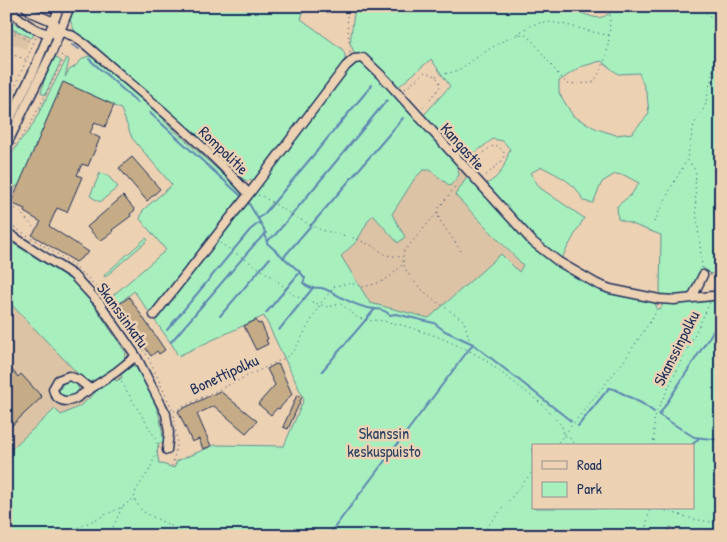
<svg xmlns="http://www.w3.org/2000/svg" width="727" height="542" font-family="'Patrick Hand',sans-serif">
<rect width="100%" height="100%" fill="#ecd1b3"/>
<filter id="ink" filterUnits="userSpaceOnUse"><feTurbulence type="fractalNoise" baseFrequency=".02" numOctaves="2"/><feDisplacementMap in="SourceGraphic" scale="10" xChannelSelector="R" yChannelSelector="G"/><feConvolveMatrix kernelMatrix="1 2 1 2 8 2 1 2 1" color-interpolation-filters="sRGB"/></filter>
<g filter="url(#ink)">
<!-- built -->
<path fill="#dcc3a5" d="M6,6H40L26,49L6,42Z
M457,166L468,176L455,195L523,266L507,290L471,331L415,314L349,298L326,264L357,241L369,219L373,215L405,237L392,214L415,178L423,170L458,175Z
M10,295L90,380L126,356L135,369L63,417L55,409L6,454V299Z"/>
<!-- green -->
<path fill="#a7f0be" stroke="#61908e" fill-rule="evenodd" d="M75,6H305L301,19L342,49C347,56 345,60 342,68L255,179L247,181L239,177L168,113L164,121L239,189L252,193L352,65L362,62L368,64L428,131L457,166L459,175L450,186L430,170H423L415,178L392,214L405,237L398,243L373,215L369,219L357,241L341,256L370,303L429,318L501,254L519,272L523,265L455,195L468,176L533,247L555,263L593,285L654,301L657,308L660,309L664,303L705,299L708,302L712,301L716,297H721V536L704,529L696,536L670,527L666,536H6V454L55,409L61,415L80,406L93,395L96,391L115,379L116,381L122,378L121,375L132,366H135C145,382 156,401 160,419C162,427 162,435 164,443H159L157,452L159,463L174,468L177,461L215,445L284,446L304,399L264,316L178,356L173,346L134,291L116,306L110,298L166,250L140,219L143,210L172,185L132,138L121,109L63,84L19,186H16L10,196L6,195V164L19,142L31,128L67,58L69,60L65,77L69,70C79,66 79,58 89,56C104,62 107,73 125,74L86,39L75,32L70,20ZM533,446H693V508H533Z
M355,6H575L573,11C594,15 599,26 617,6H721V254L716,273L710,274L704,268L691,294L681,297L660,295L661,235L618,219L617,206L631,195L639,183L624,175L615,174L602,182L593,203L583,201C577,183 559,176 542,167L530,173L540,188L584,218L560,261L544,250L484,186C503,174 503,169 510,149L503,141L493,139L464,161L423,116L450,86L431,59L397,88L366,56L354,52L350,43ZM601,61L618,74L639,73L647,94L649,114L632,133L616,135L597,129L573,116L559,93V81L580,67Z
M6,15L16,24L34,34L32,38L6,26Z
M54,56L61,61L45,95L41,93L44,81Z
M100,173L107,175L118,187L100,202L90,196Z
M146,238L148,240L105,277L104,275Z
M6,239L73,281L95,307L126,353C123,368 103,376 90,382L82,378L6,299Z
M67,381L76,382L79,390C76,396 70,397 64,396L59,391L63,383Z"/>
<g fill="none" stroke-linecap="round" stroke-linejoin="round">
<!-- stream -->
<path stroke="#5f85b1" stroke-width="2" d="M72,45L79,49
M89,59L138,103
M150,113L240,195
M248,202L264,229L267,243L300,272L305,278L303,283C313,292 315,285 325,289C341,296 350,304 368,308C377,310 383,308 390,315L396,314L434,323L445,331L473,344L571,421
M259,218L265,213L372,85
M267,241L275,235L387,100
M283,258L403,118
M718,292H721
M266,313L300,272
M220,316L270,258
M721,319L659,415L694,437L721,440
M167,330L250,230L260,222
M279,330L312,289
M171,342L253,246L266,233
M322,371L375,309
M578,426L609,388L614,389L643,404L654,412
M691,446L698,439
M328,536L473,344"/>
</g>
<!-- building -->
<path fill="#c5ac87" stroke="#1b2f5e" d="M63,82L114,105L105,127L95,122L90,133L100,138L88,166L82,164L77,175L82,177L67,212L57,208L49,226L89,252L76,262L32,235L41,222L24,212L25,209L11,203Z
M132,157L160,189L147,201L119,168Z
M123,196L135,210L130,214L131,216L112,230L113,232L100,241L87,227Z
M129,297L165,350L159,354L157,351L151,356L118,308L120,307L118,305Z
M256,320L258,324L261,323L268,339L266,340L268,344L256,350L244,326Z
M6,363L18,377L21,374L42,397L6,431Z
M276,364L279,365L292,394L279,409L277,408L271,415L258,404L275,385L267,369Z
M220,391L257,421L246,433L214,406L197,414L211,446L203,449L199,439L192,442L178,411Z
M297,395L302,397L288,429L283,427Z"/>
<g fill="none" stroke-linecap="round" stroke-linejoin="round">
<defs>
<path id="minor" d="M9,6C15,18 40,36 54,33
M25,6L33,13L54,22L60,31L73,36L86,45C141,93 200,140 249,194L154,315
M6,127L34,70L60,6
M6,146L52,52L70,6
M249,194L346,66L354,59L363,58L385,79L533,242L559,262L597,284L610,289L659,299L674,300L712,296
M6,232L73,275L100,304L136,356L166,414L169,433L167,450
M692,298L703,275
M90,389L79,380L69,376L58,380L53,389C56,401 65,403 75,399L116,372L136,356"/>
</defs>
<!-- minor casing -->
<use href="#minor" stroke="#1b2f5e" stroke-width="11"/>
<!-- path -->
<path stroke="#1b2f5e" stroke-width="1" stroke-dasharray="1 4" stroke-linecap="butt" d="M346,6L350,53
M698,6L708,15L721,22
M47,10L49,6
M6,28L36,45
M517,34C524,30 532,24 539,23C556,19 589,33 609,35
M6,52L27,60
M436,76C443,74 451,73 458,70C471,63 513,29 525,35C538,43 553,72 568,84L592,83C610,64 610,31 610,6
M405,89L425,72L436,76L441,85L438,90L422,108
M6,108L36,37
M15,145L29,127L65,57L58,54
M6,161L12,151
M473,163L488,149L495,145L499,147L505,154L501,162L483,178
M258,195L262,196L297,218L321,230L351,237L371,245L386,255L401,257
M6,197L8,201L6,204
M7,203L19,211L33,227
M437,213L404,251C395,279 445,306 464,321L469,339
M6,222L65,259L87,277L106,298L148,357L172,409
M654,222L672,186L687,160
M220,243L274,278L295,296L327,307L341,304L358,318L370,321L378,320L402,325L436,336L466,349L484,359L543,405L562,426L564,435L571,439L576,446
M461,251L439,219L438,212L439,208L463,176
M702,268C700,236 693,204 696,171L687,159L694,124L705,107L715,61L717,55L721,52
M710,275L721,276
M714,289L721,261
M119,378L153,434L158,446
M174,411L285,358L294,351L321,303L335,286L350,283L364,287L381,282L391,276L404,263
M555,446L624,361L655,314L658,306
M654,446V420L657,411L710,303
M159,447L149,471L136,490L134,499L142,511L149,515L191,536
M172,466L177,445L174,413
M656,508L693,519L721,524
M60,536L122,507L133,499
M109,536L122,507
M480,536L533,471
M644,536L650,508"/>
<!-- minor -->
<use href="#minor" stroke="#ecd1b3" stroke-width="8"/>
</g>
</g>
<g text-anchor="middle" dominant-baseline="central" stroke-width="5" stroke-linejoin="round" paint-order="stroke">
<!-- street labels -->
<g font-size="16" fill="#1b2f5e" stroke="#ecd1b3">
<text transform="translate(463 146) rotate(48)">Kangastie</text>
<text transform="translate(224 150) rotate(44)">Rompolitie</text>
<text transform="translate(123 315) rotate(54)">Skanssinkatu</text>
<text transform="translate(676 348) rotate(-63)">Skanssinpolku</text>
<text transform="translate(224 374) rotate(-25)">Bonettipolku</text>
</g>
<!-- park labels -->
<g font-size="16" fill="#294268" stroke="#ecd1b3">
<text x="384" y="433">Skanssin<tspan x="384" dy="18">keskuspuisto</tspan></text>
</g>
</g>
<!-- margin -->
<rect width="727" height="542" fill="none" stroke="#ecd1b3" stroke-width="25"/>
<rect x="12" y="12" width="702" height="517" fill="none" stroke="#1b2f5e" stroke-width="2" filter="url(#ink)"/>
<!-- legend -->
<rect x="532" y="444" width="162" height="65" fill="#ecd1b3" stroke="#989091"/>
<rect x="542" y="461" width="25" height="8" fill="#ecd1b3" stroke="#989091"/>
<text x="577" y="470" font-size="15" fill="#1b2f5e">Road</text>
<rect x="542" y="482" width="25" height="15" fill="#a7f0be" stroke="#989091"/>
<text x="577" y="494" font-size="15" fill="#1b2f5e">Park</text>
</svg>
